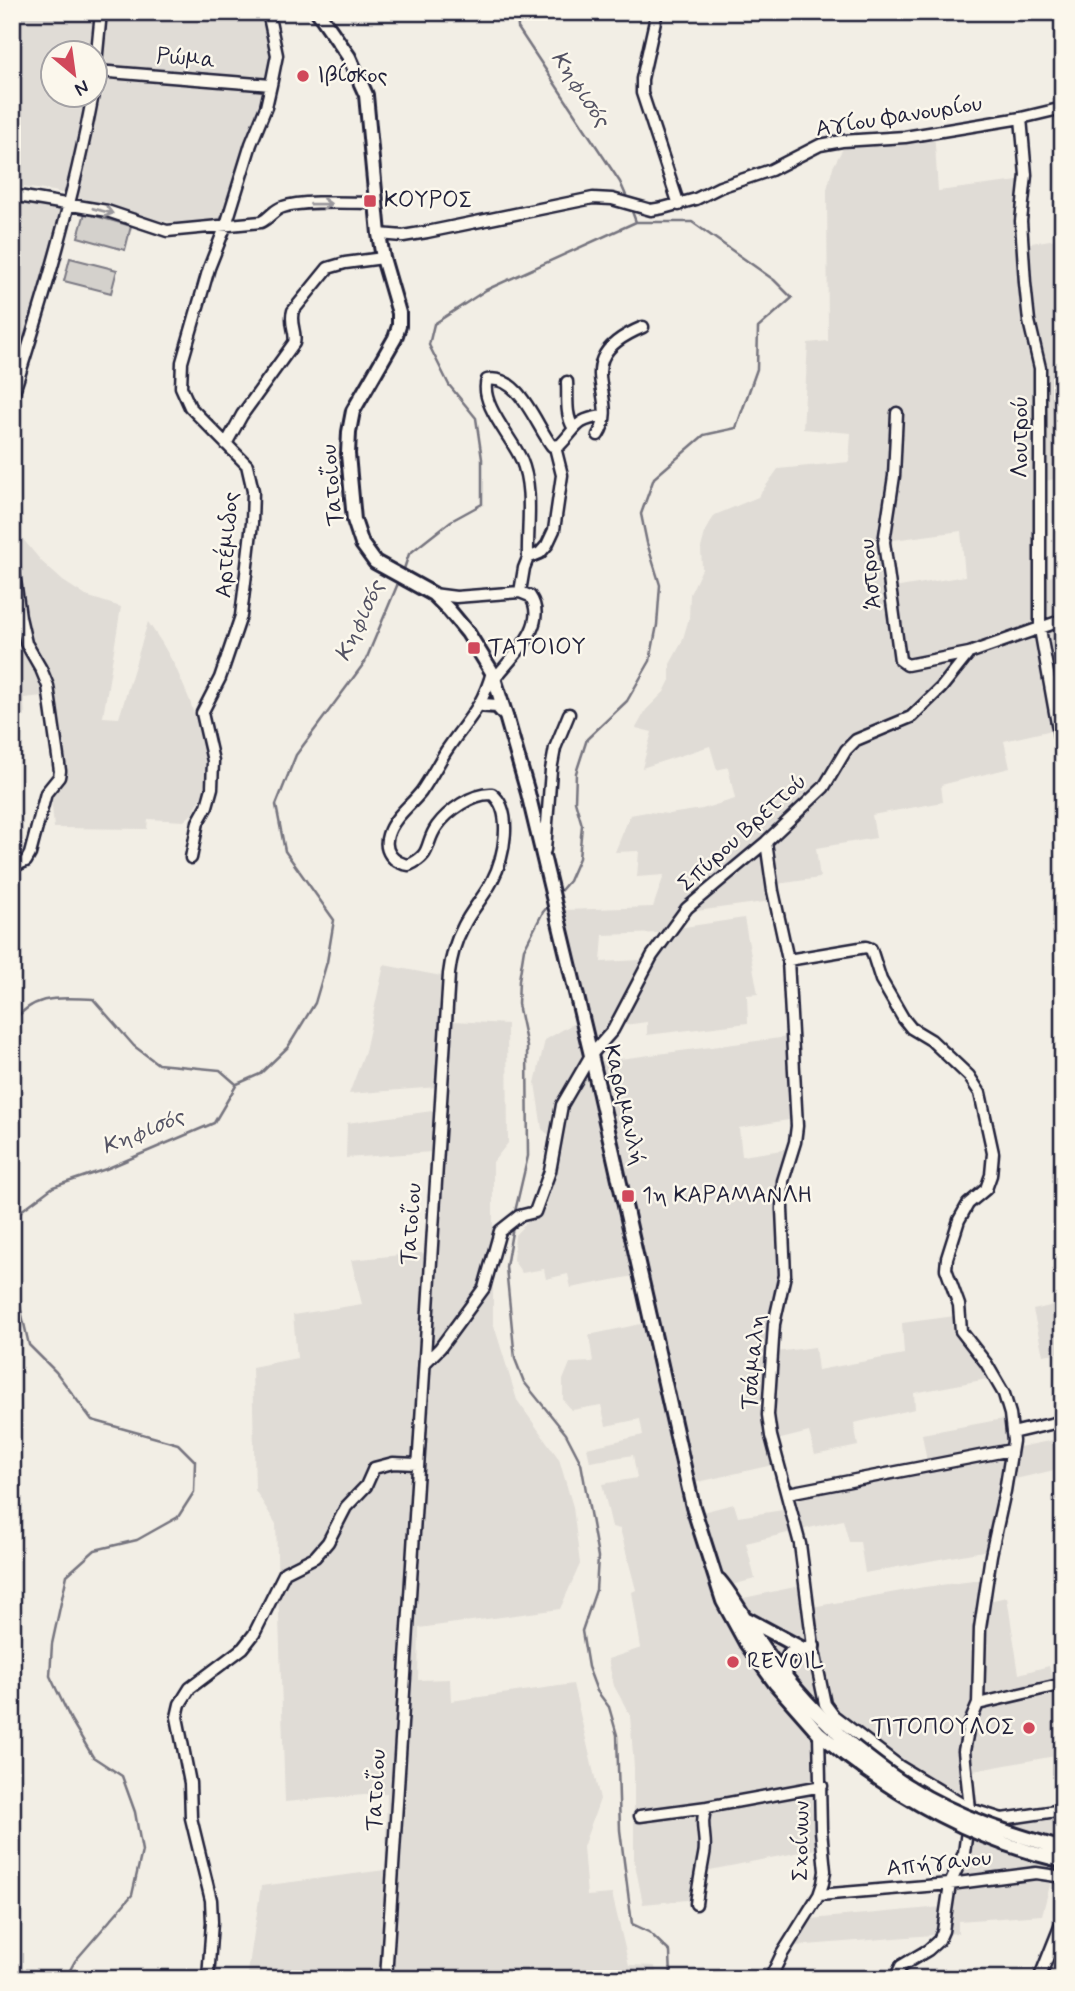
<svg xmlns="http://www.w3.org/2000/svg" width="1075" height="1991" font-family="Mynerve,sans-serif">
<rect width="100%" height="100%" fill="#f2eee5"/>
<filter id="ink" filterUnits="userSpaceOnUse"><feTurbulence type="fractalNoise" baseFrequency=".0143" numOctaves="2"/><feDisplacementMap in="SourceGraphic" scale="14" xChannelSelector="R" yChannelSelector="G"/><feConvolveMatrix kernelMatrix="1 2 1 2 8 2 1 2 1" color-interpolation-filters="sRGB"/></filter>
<g filter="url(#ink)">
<!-- built -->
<path fill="#e0dcd6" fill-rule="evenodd" d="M12,12H264L272,44L267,78L221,220L182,224L150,219L54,191L12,186ZM52,52H94V94H52Z
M934,130L938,191L1033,179L1025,244L1063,238V477L1046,481L1043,578L1063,574V738L1061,728L1004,741L1010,768L941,785L943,802L872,815L876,838L816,848L820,878L777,884L779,900L689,912L678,928L744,918L758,994L747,995L748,1023L647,1035V1022L617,1026L595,1054L597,1062L795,1036L801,1118L739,1128L742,1156L796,1148L786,1187V1209L791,1277L776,1334V1352L815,1347L818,1370L904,1354L902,1323L955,1316L962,1341L979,1358L992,1378L914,1393L915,1409L854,1423L858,1446L815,1455L809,1432L777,1440L781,1463L694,1483L702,1512L734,1504L738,1517L789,1509L785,1492L927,1462L922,1434L1014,1417L1015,1448L1063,1438V1468L1011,1480L994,1549L865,1573L860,1542H849L843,1520L746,1543L755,1579L731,1585L739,1599L809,1584L812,1607L924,1587L990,1579L988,1601L1007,1597L1019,1674L1049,1666L1054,1684L1063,1681V1737L1059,1738L1055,1756L973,1771L975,1799L986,1808L1012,1814L1063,1803V1881L1052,1878L1042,1915L958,1921V1933L794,1946L811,1919L942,1907L949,1874L972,1813L849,1722L824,1752L826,1847L700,1872L698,1899L643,1904L634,1859V1768L630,1715L614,1686L608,1659L641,1648L632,1592L636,1590L620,1529L612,1527L602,1484L637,1478L633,1455L590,1462L587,1448L643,1435L640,1419L606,1426L601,1405L572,1410L563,1400V1380L570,1363L593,1362L589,1335L655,1321L644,1274L571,1288L568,1274L546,1279L544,1269L522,1273L513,1260L515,1235L529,1220L546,1167L550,1136L542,1129L535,1083L545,1040L576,1022L552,914L564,910L653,907L664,875L637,877L639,851L615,852L630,815L647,812L669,814L702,809L735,799L728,767L717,770L710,746L642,768L652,732L636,728L646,710L664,692L670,680V664L682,642L689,618L690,594L702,569L701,548L706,529L715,515L758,497L778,469L849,462L851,433L803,429L808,343L828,341L827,189L833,167L849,137ZM961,531L965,576L894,588L886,541ZM661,933L641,960L601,962L603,935Z
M12,198L63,205L34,318L12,382Z
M12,526L42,562L63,581L86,596L121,607L103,717L119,718L148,622L162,643L176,668L190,701L202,742L206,770L204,791L193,813L184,821L148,819L147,829L54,828L50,784L65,781L52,695L24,698L25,717L12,718Z
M384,965L457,979L454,1021L507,1024L508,1143L493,1162V1322L517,1400L559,1459L573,1507L580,1564L560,1609L419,1628L418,1680L450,1679L451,1701L573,1684L600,1799L583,1847L587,1896L612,1894L629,1965L655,1966L657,1979H247L261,1886L385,1870L387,1793L285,1802L276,1524L255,1490L252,1367L297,1358L293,1315L362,1304L351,1260L430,1252L432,1152L346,1158L347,1123L439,1110L437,1087L349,1094L365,1051Z
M1063,1303V1352L1043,1355L1033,1310Z"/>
<!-- green -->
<path fill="#d4d1cc" stroke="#7b7a84" stroke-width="2" d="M85,213L131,226L125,250L78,237Z
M70,258L117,270L111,293L64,281Z"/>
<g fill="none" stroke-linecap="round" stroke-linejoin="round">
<!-- stream -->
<path stroke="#76747f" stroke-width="2.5" d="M517,12L518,28L620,182L628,200
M403,572L409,554L451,521L482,504V459L476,418L449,385L429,345L434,324L486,290L636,222L630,206
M556,896L569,881L579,858L582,825L575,801L576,773L587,739L627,701L650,661L657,625L660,585L647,543L641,514L654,478L704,435L736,428L757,369L758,328L792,298L774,280L692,222H636
M12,1023C35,993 59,998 93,999L134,1046L158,1064L220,1070L236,1084
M514,1216L528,1156L527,1047L518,1004L519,980L524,949L543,912L550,904
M513,1226L506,1267L515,1359L524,1382L566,1434L581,1463L598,1557L596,1590L582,1631L588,1667L597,1691L609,1707L617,1735L620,1830L632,1924L649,1932L670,1952L671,1979
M12,1250L17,1214L53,1187L106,1169L214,1123L237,1084L260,1074L288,1047L315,1003L327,962L334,920L285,851L276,805L296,755L365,662L399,581
M12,1254L19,1302L29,1345L56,1372L92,1420L178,1444L195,1461L194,1492L178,1517L137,1540L95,1550L67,1575L52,1644L50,1676L71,1720L93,1757L122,1776L135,1812L142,1851L132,1895L75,1961L65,1979"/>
<defs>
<path id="minor" d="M657,12L642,79V93L679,205
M97,71L271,85
M94,84L101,12
M1021,118L1026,175L1021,221L1025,283L1029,321L1040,368V629L1063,757
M12,195L107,211L167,231L261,222C270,218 274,209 283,207C303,200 353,203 376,203
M379,234L403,236L427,232L593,198L612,199L651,210L663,208L696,199L720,187L771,170L820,145L842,141L905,137L1021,118L1063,108
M567,382C568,397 565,414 573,427
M12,398C44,298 74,198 93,94
M897,413L894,476L884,542L900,660L907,665L969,653
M598,435C623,396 564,360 643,327
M226,444L242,415L294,343C297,332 289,324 293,311L328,268L345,263L383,258
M12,557L20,617L26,643L41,669L48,686L60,771L59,777L46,793L30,854L26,861L12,867
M528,558L540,553L547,545L554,530L562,475L555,447
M520,592L524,568L528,558C527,526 534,489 521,459C512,438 479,403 487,380C519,373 536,426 552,446L560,445C578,427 574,420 603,416
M433,594L456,597L520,592L530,596C550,625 511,657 494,680
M766,842L773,891L788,960L797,1126L795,1142L783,1181L782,1209L785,1275L774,1324L768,1415L771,1436L800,1544L813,1646L825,1704L834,1716L899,1766L970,1809L1002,1819L1063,1810
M545,850L551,770L555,748L569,714
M191,858L198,822L207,806L212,788L213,761L202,713L220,678L241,616L252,523L253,491L247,465L190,407L181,387L182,362L209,268L226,225L251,144L266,107L271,85L277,55L268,12
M788,960L866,947L871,949L881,980L903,1018L911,1028L931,1040L969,1076L980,1093L993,1153L991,1175L986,1189L968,1204L959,1220L947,1258L946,1269L959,1305L961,1331L986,1363L1004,1394L1010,1414L1013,1441L1005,1491L991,1555L980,1628L978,1704L969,1725L964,1751L970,1809L964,1853L950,1884L943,1931L939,1940L928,1950L901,1966L895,1979
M425,1363L440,1348L484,1288L500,1231L519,1216L535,1212L550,1171L562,1105L591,1055L613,1030L652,956L687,908L766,842L824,787L846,750L856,740L911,717L941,688L969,653L1063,620
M1012,1433L1063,1421
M788,1493L1011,1450
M978,1704L1063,1684
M640,1816L707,1807
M819,1895L950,1884L1036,1873L1063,1877
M696,1904C698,1888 701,1872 704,1855C708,1839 698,1823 707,1807L822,1786
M208,1979L212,1922L211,1900L191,1818L190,1783L177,1717L180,1704L190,1688L243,1648L254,1634L285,1572L315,1557L328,1542L346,1507L366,1486L374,1468L393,1463L417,1464
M386,1979L449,974C451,956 455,942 463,927C471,910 484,897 492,881C504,858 514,811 492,794C472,793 448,811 437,826C424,844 433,854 409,865C393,863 383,851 388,835C393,818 410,806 421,792C430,779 438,764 446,751C466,721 482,709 492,672
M770,1979L782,1954L819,1895L823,1883L825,1871L821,1830L819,1733
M1039,1979L1063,1919"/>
<path id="major" d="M318,12L349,57L366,95L379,234L383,258L399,313V326L395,338L353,411L349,432L348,454L354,520L362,544L375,562L433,594L449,610L468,633L492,672L506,716L528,793L591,1055L693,1507L723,1601L746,1643L775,1683L819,1733L846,1755
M483,705L497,706L506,716
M719,1580C737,1601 748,1626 764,1649C790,1685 819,1717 853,1746
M747,1619L803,1649
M786,1678L784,1665L790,1654L813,1646"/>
</defs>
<!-- minor casing -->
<use href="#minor" stroke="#22223b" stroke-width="15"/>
<!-- major casing -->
<use href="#major" stroke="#22223b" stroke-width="18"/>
<!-- minor -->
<use href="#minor" stroke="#fbf7ec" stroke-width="10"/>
<!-- major -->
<use href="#major" stroke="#fbf7ec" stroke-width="12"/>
<defs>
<path id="rail" d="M1058,1979L1063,1968"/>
</defs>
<!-- rail casing -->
<use href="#rail" stroke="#22223b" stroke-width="5"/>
<!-- rail -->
<use href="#rail" stroke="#fbf7ec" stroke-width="2.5" stroke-dasharray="8" stroke-linecap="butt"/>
<defs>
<path id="major-bridge" d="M853,1746C872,1761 890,1776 911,1788C957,1817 1011,1834 1063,1849
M846,1755C911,1805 983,1842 1063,1861"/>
</defs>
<!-- major-bridge casing -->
<use href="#major-bridge" stroke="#22223b" stroke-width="18" stroke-linecap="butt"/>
<!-- major-bridge -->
<use href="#major-bridge" stroke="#fbf7ec" stroke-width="12"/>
</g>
<!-- one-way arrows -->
<defs><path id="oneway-shaft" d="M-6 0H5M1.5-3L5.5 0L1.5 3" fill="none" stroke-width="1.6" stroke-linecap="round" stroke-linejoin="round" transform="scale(1.75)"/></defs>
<g stroke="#99979c">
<use href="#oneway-shaft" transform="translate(321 204) rotate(-1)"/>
<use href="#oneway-shaft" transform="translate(103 211) rotate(15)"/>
</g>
</g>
<!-- markers -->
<g fill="#d1495b" stroke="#fbf7ec" stroke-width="2.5">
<circle cx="303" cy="76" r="7"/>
<rect x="363" y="194" width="14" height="14" rx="3.5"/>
<rect x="467" y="641" width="14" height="14" rx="3.5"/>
<rect x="621" y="1189" width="14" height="14" rx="3.5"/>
<circle cx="733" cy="1662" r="7"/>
<circle cx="1029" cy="1728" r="7"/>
</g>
<g text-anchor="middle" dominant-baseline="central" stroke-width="5" stroke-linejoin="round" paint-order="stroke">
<!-- street labels -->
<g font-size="23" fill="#22223b" stroke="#fbf7ec">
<text transform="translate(186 59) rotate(5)">Ρώμα</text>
<text transform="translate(899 117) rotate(-9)">Αγίου Φανουρίου</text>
<text transform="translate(1021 437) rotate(-90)">Λουτρού</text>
<text transform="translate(333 485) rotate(-95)">Τατοΐου</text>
<text transform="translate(228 545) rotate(-86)">Αρτέμιδος</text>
<text transform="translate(871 574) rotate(-96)">Άστρου</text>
<text transform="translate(743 833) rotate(-42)">Σπύρου Βρεττού</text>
<text transform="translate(624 1105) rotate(77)">Καραμανλή</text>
<text transform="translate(412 1224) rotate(-86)">Τατοΐου</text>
<text transform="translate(754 1362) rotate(-85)">Τσάμαλη</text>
<text transform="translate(377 1790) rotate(-87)">Τατοΐου</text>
<text transform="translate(802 1841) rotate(-89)">Σχοίνων</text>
<text transform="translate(939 1864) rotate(-6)">Απήγανου</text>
</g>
<!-- poi labels -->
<g font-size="23" fill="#22223b" stroke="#fbf7ec" text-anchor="start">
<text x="317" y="76">Ιβίσκος</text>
<text x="384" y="201">ΚΟΥΡΟΣ</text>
<text x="488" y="648">ΤΑΤΟΙΟΥ</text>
<text x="642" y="1196">1η ΚΑΡΑΜΑΝΛΗ</text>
<text x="747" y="1662">REVOIL</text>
<text x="1015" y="1728" text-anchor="end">ΤΙΤΟΠΟΥΛΟΣ</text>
</g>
<!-- water labels -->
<g font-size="24" font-style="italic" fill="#535263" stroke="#fbf7ec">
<text transform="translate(580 89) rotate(56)">Κηφισός</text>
<text transform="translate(360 621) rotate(-65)">Κηφισός</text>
<text transform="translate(143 1132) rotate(-22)">Κηφισός</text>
</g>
</g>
<!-- margin -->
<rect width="1075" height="1991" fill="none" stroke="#fbf7ec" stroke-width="42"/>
<rect x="21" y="21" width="1033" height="1949" fill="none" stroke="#22223b" stroke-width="2.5" filter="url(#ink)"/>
<!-- north arrow -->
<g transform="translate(74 74) rotate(151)"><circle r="33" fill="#fbf7ec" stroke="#a4a2a5" stroke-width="2"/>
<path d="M0-5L12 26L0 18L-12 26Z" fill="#d1495b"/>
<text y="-10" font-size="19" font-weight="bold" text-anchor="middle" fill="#22223b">N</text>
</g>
</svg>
